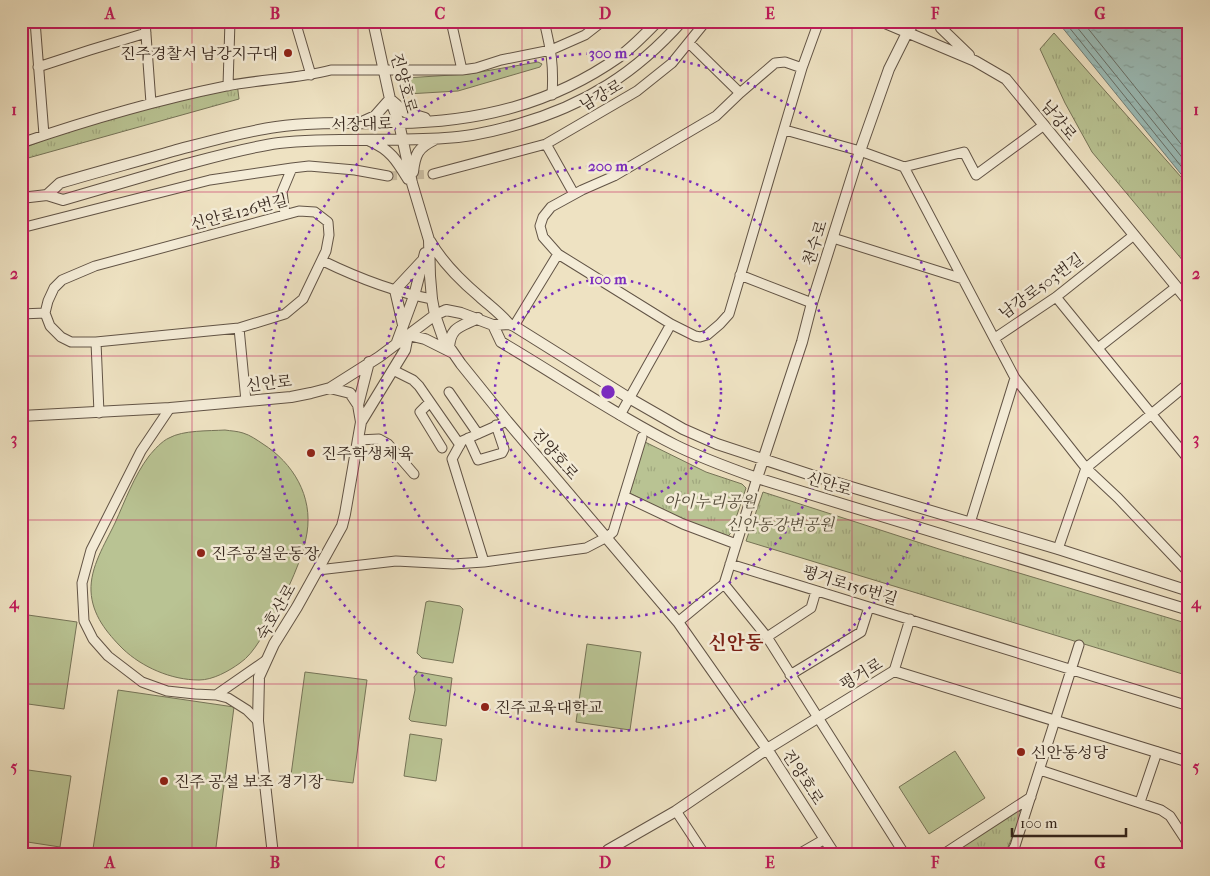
<svg xmlns="http://www.w3.org/2000/svg" width="1210" height="876" font-family="'IM FELL French Canon','Noto Serif KR',serif">
<defs>
<pattern id="park-tufts" width="24" height="20" patternUnits="userSpaceOnUse" patternTransform="scale(1.25)"><rect width="24" height="20" fill="#b9c393"/><path d="M3 7l-1-3M5 7V3M7 7l1-3M15 17l-1-3M17 17v-4M19 17l1-3" fill="none" stroke="#a0a77e"/></pattern>
<pattern id="water-ripples" width="26" height="14" patternUnits="userSpaceOnUse" patternTransform="scale(1.25)"><rect width="26" height="14" fill="#9bbdb9"/><path d="M2 4q2-2 4 0t4 0M15 11q2-2 4 0t4 0" fill="none" stroke="#86a29e"/></pattern>
</defs>
<rect width="100%" height="100%" fill="#eee2c2"/>
<filter id="stains"><feTurbulence type="fractalNoise" baseFrequency=".004" numOctaves="4"/><feColorMatrix values="0 0 0 0 .2 0 0 0 0 .09 0 0 0 0 .02 0 0 0 .5 -.17"/></filter>
<radialGradient id="worn" r=".72"><stop offset=".6" stop-color="#630" stop-opacity="0"/><stop offset="1" stop-color="#630" stop-opacity=".3"/></radialGradient>
<!-- green -->
<path fill="#b9c393" stroke="#767458" d="M538,62L542,64L540,67L458,91L407,94L403,81L405,78L468,74Z
M225,430C231,431 237,431 243,433C250,435 257,440 263,444C293,463 313,496 307,533C304,556 286,594 275,614C266,629 255,653 240,663C229,671 213,680 199,680C171,680 142,667 123,649C107,633 92,615 91,591C90,567 105,544 115,523C125,501 134,476 149,456C154,450 162,441 169,438C183,430 209,431 225,430Z
M429,601L460,606L463,609L453,663L422,658L417,653L426,602Z
M21,614L77,622L64,709L21,703Z
M587,644L641,652L630,730L576,722Z
M305,672L367,680L353,783L291,775Z
M418,672L452,678L446,726L411,721L409,719L415,690L414,677Z
M118,690L234,707L215,855H92Z
M410,734L442,739L436,781L404,776Z
M955,751L985,798L929,834L899,787Z
M21,769L71,776L60,847L21,841Z"/>
<!-- park -->
<path fill="url(#park-tufts)" stroke="#767458" d="M1054,33L1189,186V268L1092,152L1065,103L1040,49Z
M237,83L239,99L21,160V149L112,114Z
M643,441L706,472L742,484L746,488L731,533L727,537L680,518L627,492Z
M763,492L939,549L1189,624V676L746,541Z
M1017,809L1022,814L1008,847L1002,855H961L957,848Z"/>
<!-- water -->
<path fill="url(#water-ripples)" stroke="#72807a" d="M1057,21H1189V184Z"/>
<g fill="none" stroke-linecap="round" stroke-linejoin="round">
<!-- shore -->
<path stroke="#68716a" stroke-width="1" d="M1064,21L1189,176
M1072,21L1189,166
M1082,21L1189,154"/>
<!-- minor-tunnel -->
<path stroke="#c9bca1" stroke-width="9" stroke-dasharray="9 4.5" stroke-linecap="butt" d="M388,176L433,174"/>
<!-- tertiary-tunnel -->
<path stroke="#c9bca1" stroke-width="10" stroke-dasharray="10 5" stroke-linecap="butt" d="M602,855L608,850"/>
<defs>
<path id="minor" d="M35,21L44,135
M145,21L151,103
M295,21L311,75
M451,21L462,70
M544,21C551,50 554,65 552,95
M689,43L740,93
M38,67L90,50L146,33
M802,68L785,62L775,63L740,93L716,116L614,176L582,190L551,207L543,217L540,226L543,237L558,254L671,324L695,336L700,337L707,335L720,324L729,314L802,68L819,21
M228,86L230,21
M785,130L860,151L904,167L1015,378L970,523
M21,143C88,120 157,100 226,86C261,79 297,79 331,70H462L476,68L501,60L551,50L585,35L603,21
M546,144L574,194
M904,167L964,152L976,175L1044,125
M433,174L546,144L637,91L672,63L706,21
M299,211L315,212L328,222L329,235L326,251L303,299L285,314L239,328L96,342H71L61,337L50,326L45,313L48,301L54,288L62,280L95,266Z
M285,214L282,192L292,168
M21,228L210,180L292,168L309,166L355,170L388,176
M833,238L963,279
M323,261C358,278 394,292 432,299
M740,275L812,303
M1056,297L1189,460
M21,314L45,313
M514,326L558,254
M239,328L246,401
M995,338L1056,297L1134,235
M96,342L99,413
M1098,348L1176,287
M393,370L413,380L419,386L460,445
M1015,378L1086,468L1118,498L1189,573
M449,392L478,434
M430,402L420,412L442,448
M170,408L141,451L91,550L82,583L84,621L93,639L108,656L142,682L167,691L195,694L216,695L228,698L247,710L258,721
M620,415L671,324
M468,438L478,460L502,453L504,449L496,425
M358,440L379,439L388,444L414,474
M1086,468L1189,383
M624,496L683,524L736,544
M1058,549L1086,468
M484,562L452,459L462,441L507,421
M730,564L1189,706
M318,570L396,561L453,564L484,562L586,548L607,537L613,532L642,437
M724,584L767,637L905,855
M1185,589L1189,578
M678,622L724,584L757,478
M767,637L811,608L816,591
M894,671L910,619
M790,675L861,632L869,607
M216,695L265,661
M1040,770L1161,810L1170,816L1189,845
M1140,802L1157,752
M676,811L705,855
M797,855L825,839
M942,855L1031,797
M1010,855L1015,846L1079,645"/>
<path id="tertiary" d="M373,21L390,99L399,123L412,183L429,240L430,276L432,299L435,315L443,338L461,364L507,421L678,622L767,749L835,855
M880,21L975,61L1006,79L1189,302
M940,21L941,28L969,55
M364,121L375,116L390,99L405,112L425,118
M370,141C391,150 397,161 408,179
M413,172C415,154 418,148 434,140
M47,195L60,183C97,172 135,162 173,151C207,142 241,132 276,127C316,121 357,124 397,123C479,122 552,104 619,57C633,47 646,33 658,21
M21,198L47,195L63,200C101,189 138,178 176,167C210,158 243,148 279,143C334,137 389,142 445,138C470,137 495,131 519,124C585,105 636,73 682,21
M430,241C442,262 461,281 480,297C490,306 500,313 509,324
M403,325L395,290L422,261
M493,325L501,342C559,376 615,415 675,445C701,458 729,468 757,478L1189,610
M397,342L414,296L425,253
M449,347C451,326 461,327 478,318
M330,388L350,393L358,405
M21,416L170,408L291,397L311,393L330,388L379,357L435,315L446,310L461,313L493,325L509,324L514,326L629,398L683,429L717,444L811,475L1058,549L1189,591
M361,422L405,350L408,335L425,339L451,352
M757,478L802,342L812,303L860,151L889,69L907,33L915,21
M608,850L676,811L767,749L894,671L1189,762
M273,855L258,721L259,677L274,644L297,607L342,526L345,514L361,422L358,405L369,362"/>
</defs>
<!-- minor casing -->
<use href="#minor" stroke="#625446" stroke-width="11"/>
<!-- tertiary casing -->
<use href="#tertiary" stroke="#625446" stroke-width="12"/>
<!-- minor -->
<use href="#minor" stroke="#f4ecd7" stroke-width="9"/>
<!-- tertiary -->
<use href="#tertiary" stroke="#f4ecd7" stroke-width="10"/>
</g>
<!-- grid -->
<path fill="none" stroke="#c2185b" stroke-width="1" stroke-opacity="0.55" d="M192,21V855M358,21V855M522,21V855M688,21V855M852,21V855M1018,21V855M21,192H1189M21,356H1189M21,520H1189M21,684H1189"/>
<!-- distance rings -->
<g fill="none" stroke="#7b2cbf" stroke-width="2.5" stroke-dasharray="2.5 5">
<circle cx="608" cy="392" r="113"/>
<circle cx="608" cy="392" r="226"/>
<circle cx="608" cy="392" r="339"/>
</g>
<!-- markers -->
<g fill="#8f2418" stroke="#f4ecd7" stroke-width="2">
<circle cx="288" cy="53" r="5"/>
<circle cx="311" cy="453" r="5"/>
<circle cx="201" cy="553" r="5"/>
<circle cx="485" cy="707" r="5"/>
<circle cx="1021" cy="752" r="5"/>
<circle cx="164" cy="781" r="5"/>
</g>
<g text-anchor="middle" dominant-baseline="central" stroke-width="5" stroke-linejoin="round" paint-order="stroke">
<!-- poi labels -->
<g font-size="16" fill="#34251c" stroke="#f4ecd7" text-anchor="start">
<text x="278" y="53" text-anchor="end">진주경찰서 남강지구대</text>
<text x="321" y="453">진주학생체육</text>
<text x="211" y="553">진주공설운동장</text>
<text x="495" y="707">진주교육대학교</text>
<text x="1031" y="752">신안동성당</text>
<text x="174" y="781">진주 공설 보조 경기장</text>
</g>
<!-- street labels -->
<g font-size="16" fill="#34251c" stroke="#f4ecd7">
<text transform="translate(404 83) rotate(75)">진양호로</text>
<text transform="translate(601 95) rotate(-30)">남강로</text>
<text transform="translate(1059 120) rotate(51)">남강로</text>
<text transform="translate(362 124) rotate(-1)">서장대로</text>
<text transform="translate(239 212) rotate(-15)">신안로126번길</text>
<text transform="translate(815 243) rotate(-72)">천수로</text>
<text transform="translate(1041 286) rotate(-36)">남강로503번길</text>
<text transform="translate(269 383) rotate(-6)">신안로</text>
<text transform="translate(555 454) rotate(49)">진양호로</text>
<text transform="translate(829 484) rotate(17)">신안로</text>
<text transform="translate(850 585) rotate(17)">평거로156번길</text>
<text transform="translate(276 612) rotate(-60)">숙호산로</text>
<text transform="translate(861 674) rotate(-31)">평거로</text>
<text transform="translate(803 777) rotate(57)">진양호로</text>
</g>
<!-- park labels -->
<g font-size="16" font-style="italic" fill="#554c3a" stroke="#f4ecd7">
<text x="710" y="501">아이누리공원</text>
<text x="780" y="524">신안동강변공원</text>
</g>
<!-- quarter labels -->
<g font-size="19" font-weight="bold" fill="#7a1f14" stroke="#f4ecd7">
<text x="736" y="643">신안동</text>
</g>
</g>
<circle cx="608" cy="392" r="8" fill="#7b2cbf" stroke="#f4ecd7" stroke-width="2.5"/>
<g font-size="15" text-anchor="middle" font-weight="bold" fill="#7b2cbf" stroke="#f4ecd7" stroke-width="5" stroke-linejoin="round" paint-order="stroke">
<text x="608" y="58">300 m</text>
<text x="608" y="171">200 m</text>
<text x="608" y="284">100 m</text>
</g>
<!-- margin -->
<rect width="1210" height="876" fill="none" stroke="#eee2c2" stroke-width="55"/>
<!-- scale -->
<path d="M1012 828v8h114v-8" fill="none" stroke="#34251c" stroke-width="2.5"/>
<text x="1020" y="828" font-size="15" fill="#34251c" stroke="#f4ecd7" stroke-width="4" paint-order="stroke">100 m</text>
<rect x="28" y="28" width="1154" height="820" fill="none" stroke="#c2185b" stroke-width="2"/>
<g font-size="16" text-anchor="middle" font-weight="bold" fill="#c2185b">
<text x="110" y="19">A</text>
<text x="275" y="19">B</text>
<text x="440" y="19">C</text>
<text x="605" y="19">D</text>
<text x="770" y="19">E</text>
<text x="935" y="19">F</text>
<text x="1100" y="19">G</text>
<text x="14" y="115">1</text>
<text x="1196" y="115">1</text>
<text x="14" y="279">2</text>
<text x="1196" y="279">2</text>
<text x="14" y="444">3</text>
<text x="1196" y="444">3</text>
<text x="14" y="608">4</text>
<text x="1196" y="608">4</text>
<text x="14" y="772">5</text>
<text x="1196" y="772">5</text>
<text x="110" y="868">A</text>
<text x="275" y="868">B</text>
<text x="440" y="868">C</text>
<text x="605" y="868">D</text>
<text x="770" y="868">E</text>
<text x="935" y="868">F</text>
<text x="1100" y="868">G</text>
</g>
<rect width="100%" height="100%" filter="url(#stains)"/>
<rect width="100%" height="100%" fill="url(#worn)"/>
</svg>
